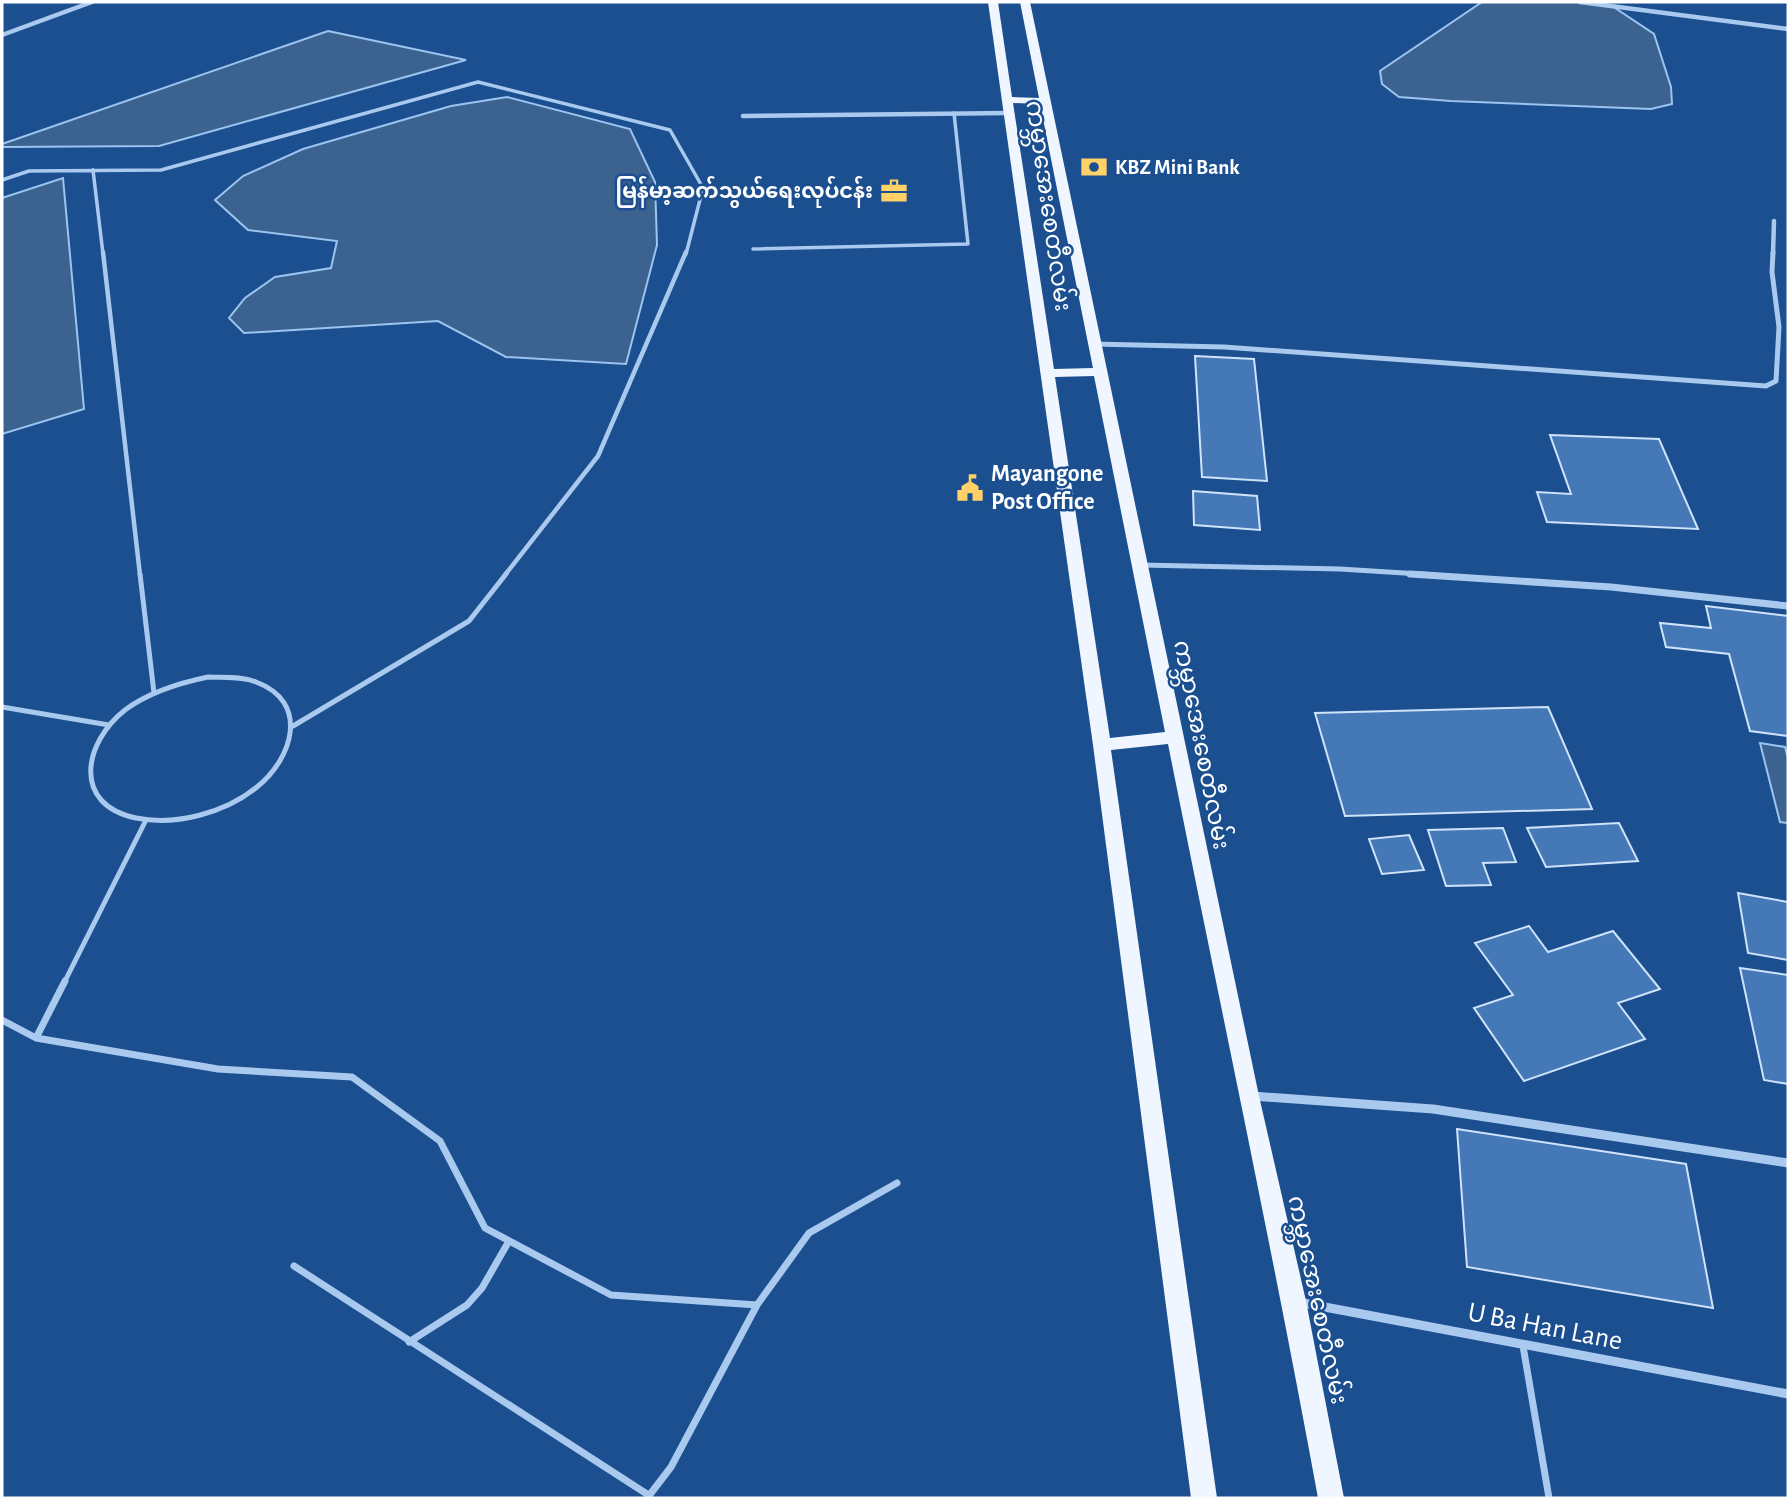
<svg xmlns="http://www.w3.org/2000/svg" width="1790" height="1500" font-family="'Alegreya Sans','Noto Sans Myanmar',sans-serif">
<rect width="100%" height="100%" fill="#1b4f8f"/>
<!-- water -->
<path fill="#3c6290" stroke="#9cc4f0" stroke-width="2" d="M1482,2H1583L1612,6L1654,34L1671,87L1672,104L1651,109L1451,101L1399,97L1382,84L1380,71Z
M328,31L466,60L159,146L2,147V144Z
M507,97L630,129L655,182L657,245L626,364L506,357L438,321L244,333L229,318L245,298L275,277L331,268L337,241L248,230L215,200L243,176L303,149L451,106Z
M63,178L84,409L2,434V198Z
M1760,743L1785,747L1788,758V823L1780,822Z"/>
<!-- building -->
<path fill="#4478b7" stroke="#cfe3fa" stroke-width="2" d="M1195,356L1254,359L1267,481L1202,477Z
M1550,435L1659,439L1698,529L1547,522L1537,492L1571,494Z
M1193,491L1257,496L1260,530L1194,525Z
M1706,606L1788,616V736L1750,731L1729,654L1666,647L1660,623L1711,628Z
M1548,707L1592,809L1345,816L1315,713Z
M1619,823L1638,861L1546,867L1527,828Z
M1503,828L1516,862L1483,863L1491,885L1446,886L1428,830Z
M1409,835L1424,870L1382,874L1369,839Z
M1738,893L1788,902V960L1748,953Z
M1529,926L1548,952L1613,931L1660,989L1618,1003L1645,1039L1524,1081L1474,1008L1513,995L1475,943Z
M1740,968L1788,975V1084L1764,1080Z
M1457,1129L1686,1164L1713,1308L1467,1267Z"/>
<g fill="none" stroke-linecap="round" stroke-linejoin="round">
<!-- lane-far3 -->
<path stroke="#a9c9ee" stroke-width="3.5" d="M93,170L103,254
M2,180L29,171L161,170L478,82L670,130L703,188L686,254
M753,249L968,244L954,113"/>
<!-- lane-far2 -->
<path stroke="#a9c9ee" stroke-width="4.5" d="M103,252L140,575
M505,575L598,456L686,252"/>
<!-- lane-far1 -->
<path stroke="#a9c9ee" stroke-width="5" d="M140,574L154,693
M208,677C223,678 241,676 256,682C310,702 293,758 257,787C225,813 176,826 136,818C72,805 83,743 125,710C149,692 179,683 208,677Z
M2,707L109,725
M293,726L469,621L506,574
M64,983L146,820"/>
<!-- lane -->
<path stroke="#a9c9ee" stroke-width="7" d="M2,1020L36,1038L218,1069L352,1077L440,1141L485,1228L611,1295L757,1305L809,1233L897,1183
M36,1038L65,981
M294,1266L650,1496
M409,1342L467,1305L482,1288L509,1241
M1523,1346L1549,1498
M648,1497L671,1467L757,1305"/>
<!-- street-far3 -->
<path stroke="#a9c9ee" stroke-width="4.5" d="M1580,2L1788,29
M2,35L92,2
M743,116L1009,113
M1773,254L1774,221"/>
<!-- street-far2 -->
<path stroke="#a9c9ee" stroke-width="5" d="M1093,344L1224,347L1766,386L1776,381L1779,327L1772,272L1773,252
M1141,565L1340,569L1436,575"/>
<!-- street-far1 -->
<path stroke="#a9c9ee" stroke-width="7" d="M1410,574L1611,587L1788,606"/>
<!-- street -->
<path stroke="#a9c9ee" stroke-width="9" d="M1252,1096L1433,1109L1788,1163
M1298,1302L1788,1394"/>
<!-- primary -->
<path fill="#f0f6ff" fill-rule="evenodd" d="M988,2H998L1012,97L1039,98L1020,2H1030L1259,1096L1306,1301L1344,1498H1318C1272,1246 1218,996 1168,744L1111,750L1217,1498H1191L1093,745ZM1013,103L1040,104L1093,368L1054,369ZM1094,376L1165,732L1110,738L1055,377Z"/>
</g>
<!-- icons -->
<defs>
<symbol id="bank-bare" viewBox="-9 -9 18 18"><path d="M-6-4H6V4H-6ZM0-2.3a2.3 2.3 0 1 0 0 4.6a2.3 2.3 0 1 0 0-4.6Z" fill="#ffd166" stroke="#1b4f8f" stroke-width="2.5" paint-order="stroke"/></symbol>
<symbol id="office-bare" viewBox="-9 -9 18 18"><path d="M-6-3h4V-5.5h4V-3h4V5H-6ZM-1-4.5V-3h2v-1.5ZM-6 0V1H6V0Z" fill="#ffd166" stroke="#1b4f8f" stroke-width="2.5" paint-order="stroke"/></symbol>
<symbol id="civic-bare" viewBox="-9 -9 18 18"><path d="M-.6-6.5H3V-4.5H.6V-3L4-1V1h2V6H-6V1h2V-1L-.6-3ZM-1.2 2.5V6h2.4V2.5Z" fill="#ffd166" stroke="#1b4f8f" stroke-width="2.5" paint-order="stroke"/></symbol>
</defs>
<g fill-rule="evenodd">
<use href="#bank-bare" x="1075" y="148" width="38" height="38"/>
<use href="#office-bare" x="875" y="172" width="38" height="38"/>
<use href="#civic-bare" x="951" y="469" width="38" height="38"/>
</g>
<g text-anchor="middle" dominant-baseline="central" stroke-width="5" stroke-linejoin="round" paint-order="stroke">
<!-- far-poi labels -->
<g font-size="21" font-weight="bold" fill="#fff" stroke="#1b4f8f" text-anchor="start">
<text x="1115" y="167">KBZ Mini Bank</text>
<text x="873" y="191" text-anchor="end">မြန်မာ့ဆက်သွယ်ရေးလုပ်ငန်း</text>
</g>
<!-- street labels -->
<g font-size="24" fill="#fff" stroke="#1b4f8f">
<text transform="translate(1048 206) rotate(82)">ကမ္ဘာအေးစေတီလမ်း</text>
<text transform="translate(1201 745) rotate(79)">ကမ္ဘာအေးစေတီလမ်း</text>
<text transform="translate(1317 1300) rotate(78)">ကမ္ဘာအေးစေတီလမ်း</text>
</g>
<!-- poi labels -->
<g font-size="24" font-weight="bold" fill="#fff" stroke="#1b4f8f" text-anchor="start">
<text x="991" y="474">Mayangone<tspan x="991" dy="28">Post Office</tspan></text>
</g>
<!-- near-street labels -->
<g font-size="28" fill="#fff" stroke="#1b4f8f">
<text transform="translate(1545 1327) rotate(11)">U Ba Han Lane</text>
</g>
</g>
<!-- border -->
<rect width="1790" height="1500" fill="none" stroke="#ffffff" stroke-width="7"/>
</svg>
